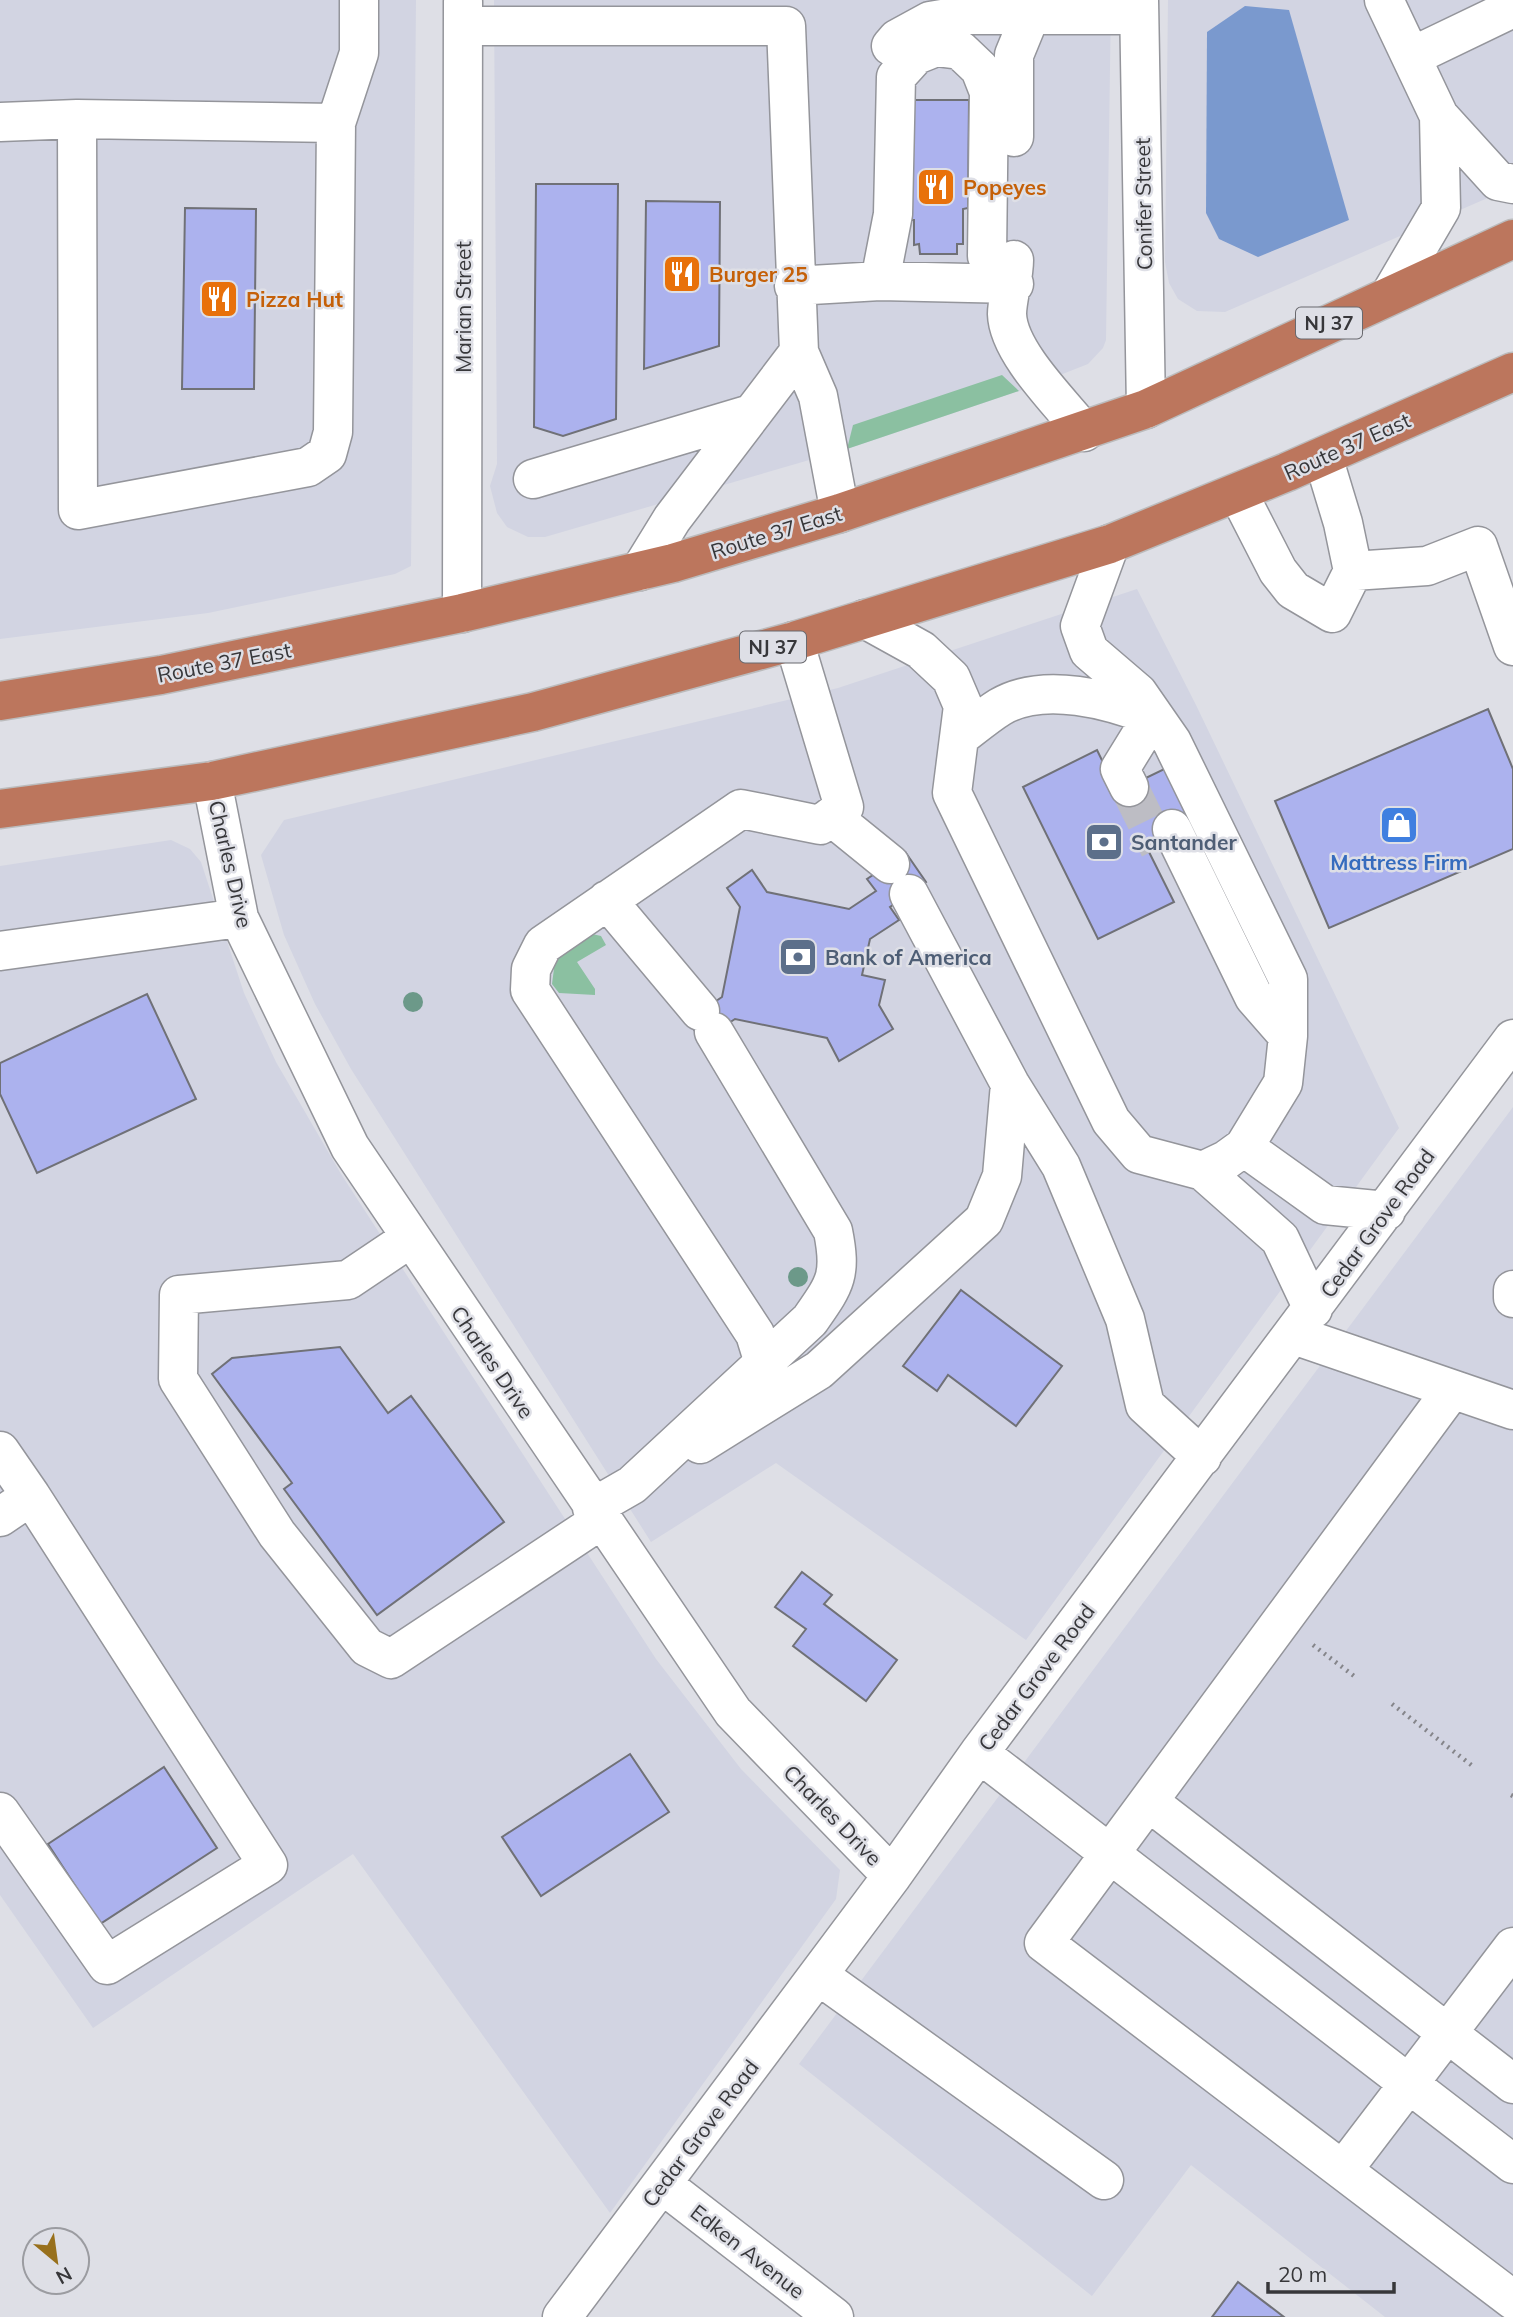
<svg xmlns="http://www.w3.org/2000/svg" width="1513" height="2317" font-family="Mulish,sans-serif">
<rect width="100%" height="100%" fill="#dedfe6"/>
<!-- built -->
<path fill="#d2d4e2" d="M0,0H416L411,566L395,574L208,613L0,639Z
M494,0H1111L1106,340L1103,348L1088,364L1019,391L847,449L545,537H528L507,527L497,513L490,486L497,464Z
M1168,0H1513V187L1225,312L1197,311L1178,299L1169,283L1165,262Z
M1137,589L1196,705L1399,1128L1026,1640L776,1463L651,1542L351,1069L315,1004L284,935L261,855L284,820L838,688Z
M171,840L190,849L201,862L244,993L276,1062L341,1174L656,1659L741,1769L840,1870L836,1899L610,2213L353,1854L93,2028L0,1895V866Z
M1513,1107V2317H1385L1191,2165L1092,2296L799,2064Z"/>
<!-- green -->
<path fill="#8bc0a1" d="M1002,375L1019,391L847,449L853,425Z
M588,933L601,936L606,945L577,962L595,989V995L559,993L552,984L555,961Z"/>
<!-- water -->
<path fill="#7a99ce" d="M1245,6L1289,10L1349,220L1258,257L1219,239L1206,213L1207,32Z"/>
<!-- building -->
<path fill="#acb2ee" stroke="#707177" stroke-width="2" d="M912,100H969L968,208L963,209V244H957V254H920L919,244L914,245V220H903Z
M536,184H618L616,419L563,436L534,427Z
M646,201L720,202L719,346L644,369Z
M185,208L256,209L254,389H182Z
M1488,709L1513,769V849L1329,928L1275,801Z
M1097,750L1113,783L1121,790L1181,761L1206,812L1149,852L1174,902L1098,939L1023,787Z
M906,853L926,882L890,907L899,920L870,939L862,975L885,980L879,1005L893,1029L839,1061L827,1038L735,1019L701,1041L688,1020L722,997L740,907L727,888L752,870L767,892L849,909L876,891L867,879Z
M147,994L196,1099L37,1173L0,1094V1063Z
M961,1290L1062,1366L1016,1426L948,1375L937,1391L903,1366Z
M340,1347L388,1413L411,1396L504,1522L377,1615L284,1489L292,1483L212,1374L232,1358Z
M802,1572L832,1595L824,1604L897,1660L866,1701L793,1646L806,1629L775,1607Z
M630,1754L669,1812L541,1896L502,1837Z
M164,1767L217,1848L100,1924L48,1844Z
M1238,2282L1284,2317H1212Z"/>
<g fill="none" stroke-linecap="round" stroke-linejoin="round">
<!-- minor-tunnel -->
<path stroke="#bdbdc4" stroke-width="38" stroke-dasharray="38 19" stroke-linecap="butt" d="M1129,787L1159,848"/>
<defs>
<path id="minor" d="M1139,0L1146,409
M1384,0L1439,116
M463,26H786L799,352L818,396L840,513
M891,46L897,39L930,21L966,15H1139
M1411,57L1513,8
M77,119L78,510L308,467L327,454L333,432L336,123L359,53V0
M0,122L77,119L336,123
M1014,137V55L1030,16
M1014,260C1014,278 1007,299 1007,314C1008,352 1060,402 1084,432
M880,281L893,214L896,77L916,55L936,47L960,50L980,69L989,92L987,256L1014,284
M794,286L880,281L1014,284
M1390,295L1441,208L1439,116L1498,181L1513,184
M533,479L751,414
M1238,493L1278,571L1293,590L1332,613L1353,571L1343,523L1323,457
M640,571L672,519L799,352
M1353,571L1427,566L1478,546L1513,646
M462,613L463,2
M865,619L921,650L951,678L963,706L952,793L1111,1121L1139,1154L1203,1171L1226,1160L1244,1147L1283,1083L1288,1036V979L1172,742L1138,693L1089,651L1080,626L1110,544
M961,736C974,726 987,715 1000,707C1044,681 1111,700 1154,717
M212,781L239,918L350,1147L733,1712L892,1876
M1129,787L1120,769L1152,717
M832,817L890,864
M1172,829L1254,997L1288,1036
M909,894L1010,1084L1061,1166L1125,1319L1145,1405L1202,1457
M607,900L700,1011
M0,951L239,918
M1244,1147L1325,1205L1386,1211
M1203,1171L1280,1239L1313,1309
M409,1239L348,1280L179,1295L178,1379L277,1534L367,1647L391,1659L601,1520
M1513,1290V1298
M1294,1335L1513,1410
M763,1360L755,1334L530,990L531,969L543,945L741,809L820,825L844,807L794,641
M1451,1391L1044,1943L1513,2300
M700,1444L819,1370L984,1220L1002,1176L1010,1084
M0,1451L31,1496L0,1517
M592,1508L632,1485L810,1320C835,1284 842,1276 833,1231L714,1032
M979,1753L1513,2164
M1149,1802L1513,2084
M0,1812L107,1965L268,1865L31,1496
M818,1975L1104,2180
M1343,2170L1513,1947
M662,2184L834,2317
M562,2317L892,1876L979,1753L1513,1039"/>
<path id="highway" d="M0,701L161,675L462,613L673,563L840,513L1146,409L1513,239
M0,809L212,781L533,712L794,641L1110,544L1287,472L1513,372"/>
</defs>
<!-- minor casing -->
<use href="#minor" stroke="#94959b" stroke-width="41"/>
<!-- highway casing -->
<use href="#highway" stroke="#bbbbbc" stroke-width="41"/>
<!-- path -->
<path stroke="#85858a" stroke-width="4.5" stroke-dasharray="2 5" stroke-linecap="butt" d="M1313,1645L1354,1676
M1392,1704L1474,1767
M1511,1795L1513,1796"/>
<!-- minor -->
<use href="#minor" stroke="#fff" stroke-width="38"/>
<!-- highway -->
<use href="#highway" stroke="#bc765d" stroke-width="38"/>
</g>
<!-- trees -->
<g fill="#6c9989">
<circle cx="413" cy="1002" r="10"/>
<circle cx="798" cy="1277" r="10"/>
</g>
<!-- icons -->
<defs>
<symbol id="restaurant-square" viewBox="-11 -11 22 22"><rect x="-9" y="-9" width="18" height="18" rx="4" fill="#e8710a" stroke="#dedfe6"/><path d="M-5-6h1v4h1v-4h1v4h1v-4h1v5L-1.5 .5V6h-2V.5L-5-1ZM5-6V6H3V1.5H1.5Q1.5-4 5-6Z" fill="#fff"/></symbol>
<symbol id="shop-square" viewBox="-11 -11 22 22"><rect x="-9" y="-9" width="18" height="18" rx="4" fill="#3f7fe0" stroke="#dedfe6"/><path d="M-5-2.5h2.3a2.7 3.5 0 0 1 5.4 0H5L5.5 6h-11ZM-1.5-2.5h3a1.5 2.3 0 0 0-3 0Z" fill="#fff"/></symbol>
<symbol id="bank-square" viewBox="-11 -11 22 22"><rect x="-9" y="-9" width="18" height="18" rx="4" fill="#5c6f8a" stroke="#dedfe6"/><path d="M-6-4H6V4H-6ZM0-2.3a2.3 2.3 0 1 0 0 4.6a2.3 2.3 0 1 0 0-4.6Z" fill="#fff"/></symbol>
</defs>
<g fill-rule="evenodd">
<use href="#restaurant-square" x="914" y="165" width="44" height="44"/>
<use href="#restaurant-square" x="660" y="252" width="44" height="44"/>
<use href="#restaurant-square" x="197" y="277" width="44" height="44"/>
<use href="#shop-square" x="1377" y="803" width="44" height="44"/>
<use href="#bank-square" x="1082" y="820" width="44" height="44"/>
<use href="#bank-square" x="776" y="935" width="44" height="44"/>
</g>
<g text-anchor="middle" dominant-baseline="central" stroke-width="5" stroke-linejoin="round" paint-order="stroke">
<!-- shield labels -->
<g fill="#dedfe6" stroke="#69696e" stroke-width="2">
<rect x="1296" y="307.5" width="66" height="31" rx="5"/>
<rect x="740" y="631.5" width="66" height="31" rx="5"/>
</g>
<g font-size="19" font-weight="bold" fill="#37373a">
<text x="1329" y="323">NJ 37</text>
<text x="773" y="647">NJ 37</text>
</g>
<!-- food labels -->
<g font-size="21" font-weight="bold" fill="#c56008" stroke="#dedfe6" text-anchor="start">
<text x="963" y="187">Popeyes</text>
<text x="709" y="274">Burger 25</text>
<text x="246" y="299">Pizza Hut</text>
</g>
<!-- street labels -->
<g font-size="21" fill="#37373a" stroke="#dedfe6">
<text transform="translate(1143 204) rotate(-91)">Conifer Street</text>
<text transform="translate(463 307) rotate(-90)">Marian Street</text>
<text transform="translate(1347 446) rotate(-24)">Route 37 East</text>
<text transform="translate(776 532) rotate(-17)">Route 37 East</text>
<text transform="translate(224 662) rotate(-11)">Route 37 East</text>
<text transform="translate(231 864) rotate(77)">Charles Drive</text>
<text transform="translate(1377 1223) rotate(-54)">Cedar Grove Road</text>
<text transform="translate(493 1362) rotate(56)">Charles Drive</text>
<text transform="translate(1036 1677) rotate(-53)">Cedar Grove Road</text>
<text transform="translate(833 1815) rotate(46)">Charles Drive</text>
<text transform="translate(700 2133) rotate(-53)">Cedar Grove Road</text>
<text transform="translate(748 2251) rotate(38)">Edken Avenue</text>
</g>
<!-- service labels -->
<g font-size="21" font-weight="bold" fill="#4e5e75" stroke="#dedfe6" text-anchor="start">
<text x="1131" y="842">Santander</text>
<text x="825" y="957">Bank of America</text>
</g>
<!-- shop labels -->
<g font-size="21" font-weight="bold" fill="#366cbe" stroke="#dedfe6">
<text x="1399" y="862">Mattress Firm</text>
</g>
</g>
<!-- north arrow -->
<g transform="translate(56 2261) rotate(151)"><circle r="33" fill="#dedfe6" stroke="#9b9ca1" stroke-width="2"/>
<path d="M0-5L12 26L0 18L-12 26Z" fill="#98701c"/>
<text y="-10" font-size="19" font-weight="bold" text-anchor="middle" fill="#37373a">N</text>
</g>
<!-- scale -->
<path d="M1268 2282v10h126v-10" fill="none" stroke="#37373a" stroke-width="3.5"/>
<text x="1278" y="2282" font-size="21" fill="#37373a" stroke="#dedfe6" stroke-width="5" paint-order="stroke">20 m</text>
</svg>
